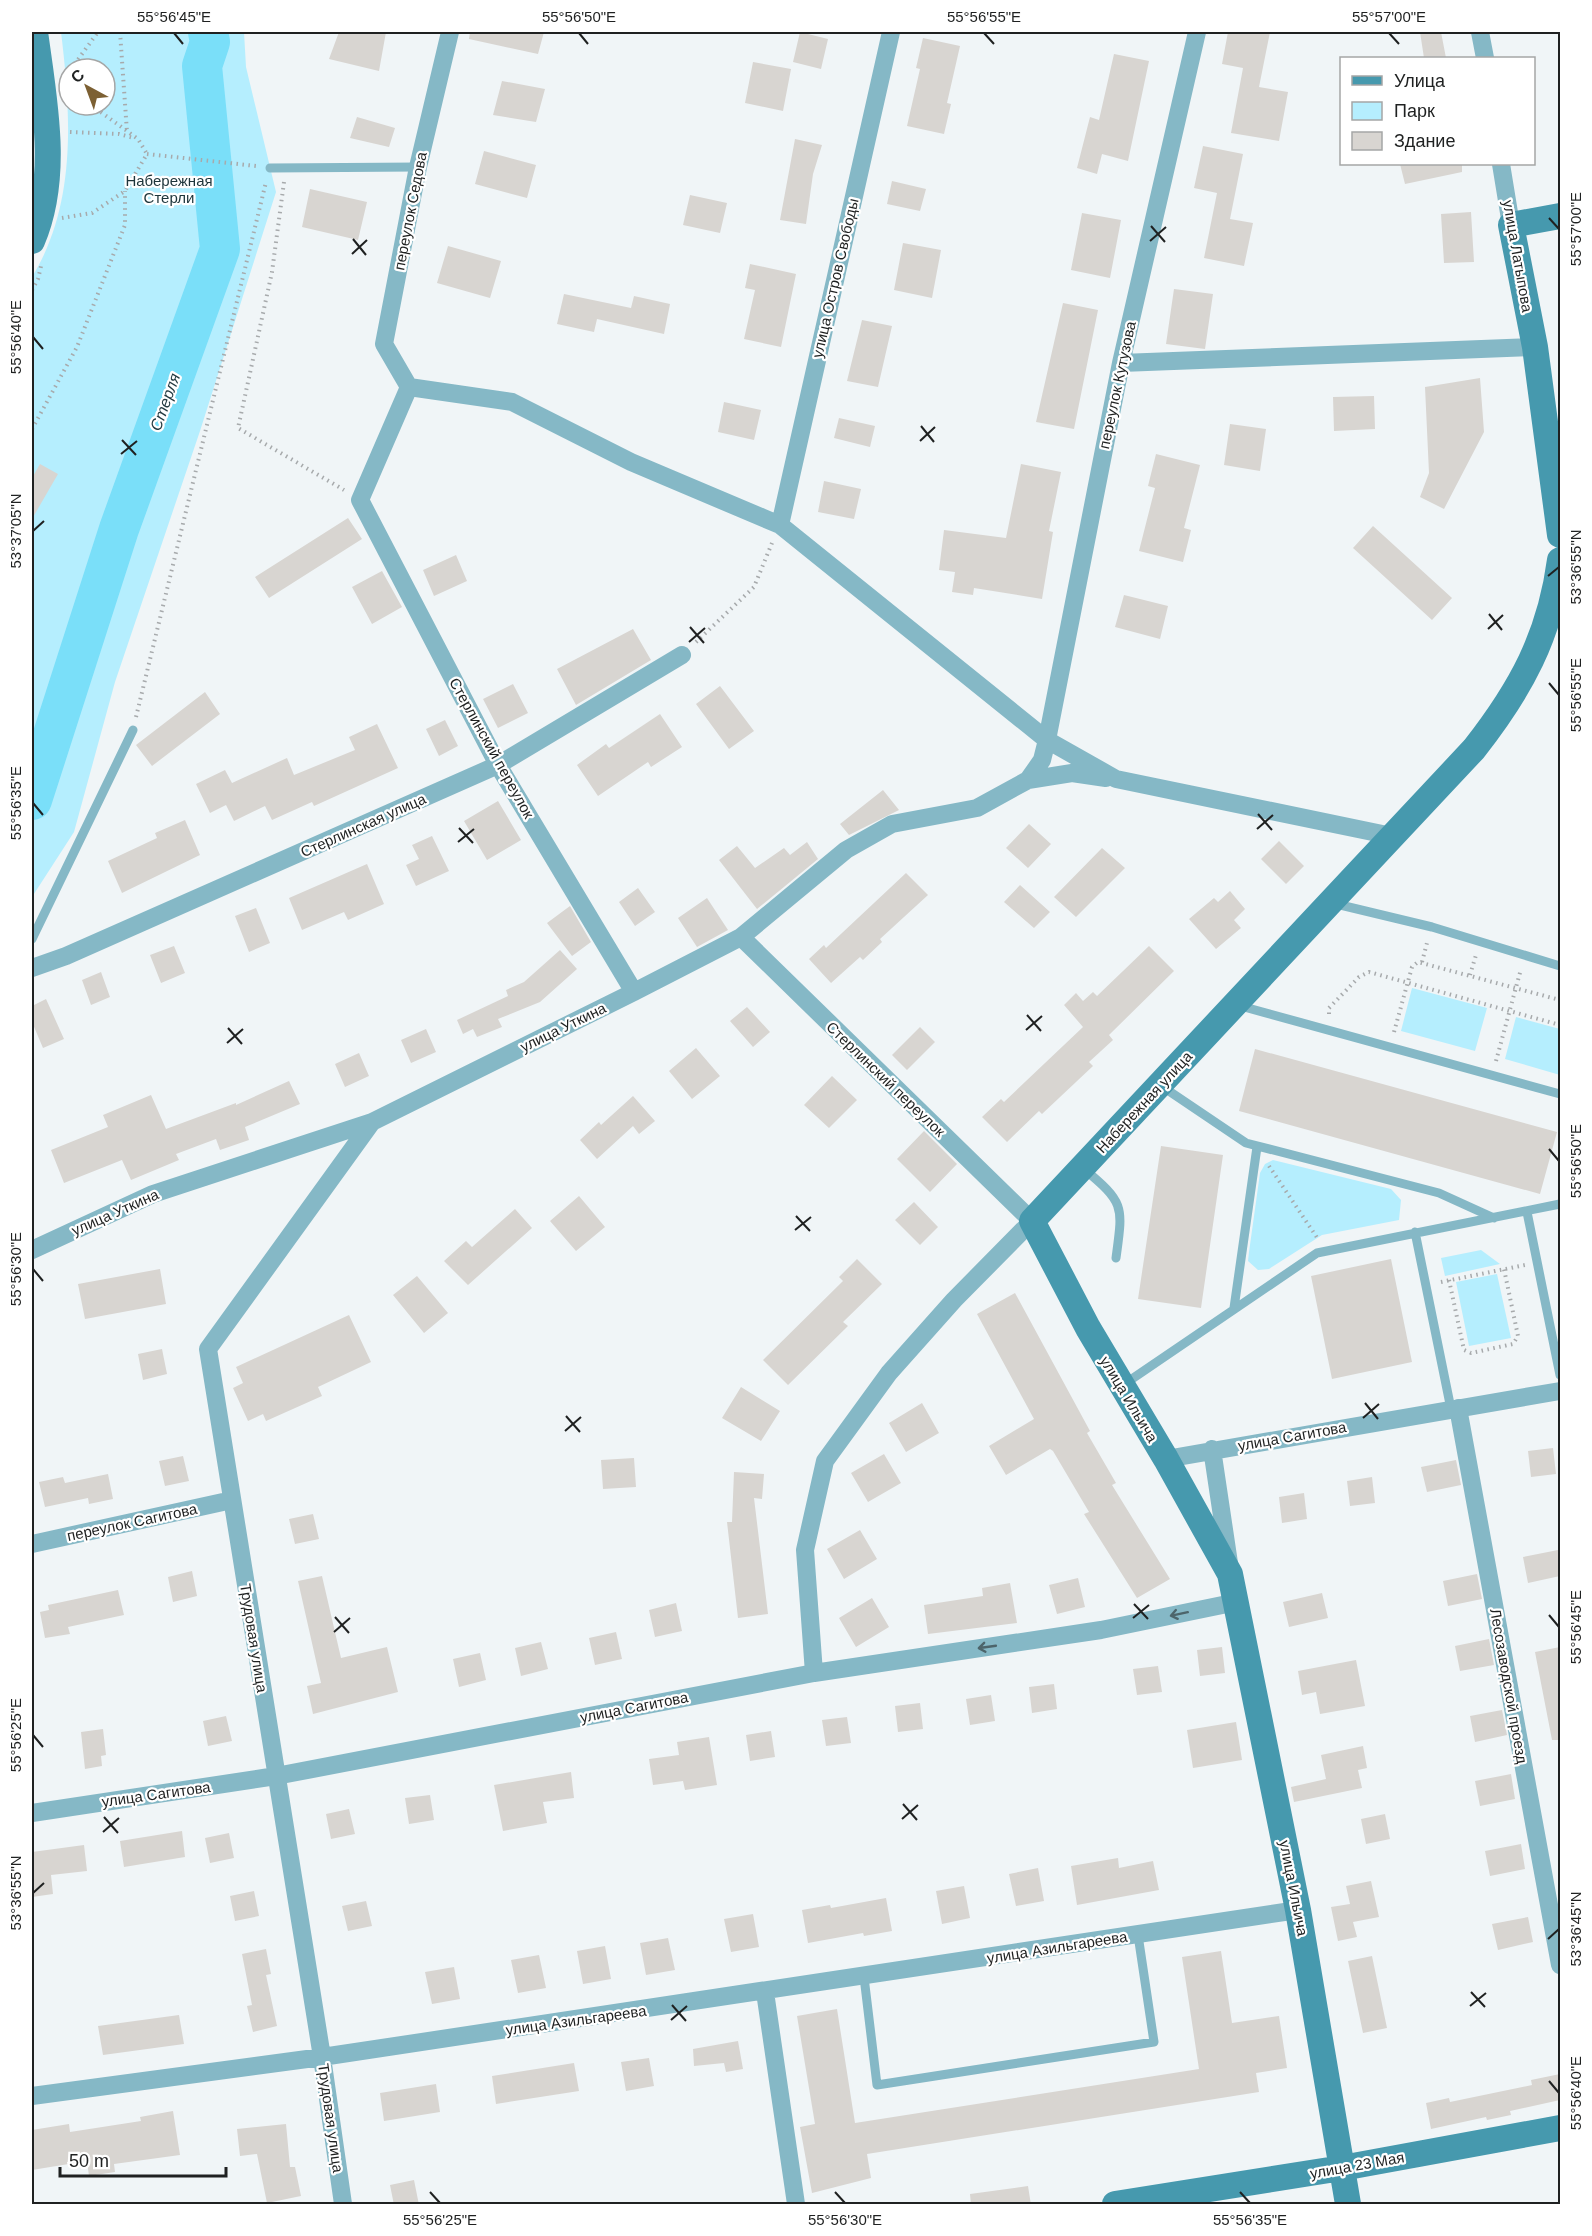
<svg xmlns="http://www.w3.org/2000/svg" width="1592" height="2236" font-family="Helvetica,sans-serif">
<rect width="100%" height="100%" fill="#f0f5f7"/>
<!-- green -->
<path fill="#b5eefe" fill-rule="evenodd" d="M61,32H244L246,67L276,192L200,431L115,682L74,832L32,897V277C77,204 71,114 61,32ZM69,69H105V105H69Z
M1412,988L1487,1008L1475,1051L1401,1031Z
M1516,1017L1560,1029V1075L1505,1059Z
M1273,1160L1391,1189L1401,1200L1399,1220L1322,1235L1269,1269L1258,1270L1248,1261L1249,1252L1260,1173L1265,1164Z
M1481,1250L1500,1264L1445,1276L1441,1258Z
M1497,1274L1511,1338L1469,1346L1456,1282Z"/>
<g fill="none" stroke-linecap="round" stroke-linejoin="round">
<!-- river -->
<path stroke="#7adff9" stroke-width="40" d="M32,800L119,529L220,249L202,66L210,42L208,32"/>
</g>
<!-- building -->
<path fill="#d8d5d1" d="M339,32H386L379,71L329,59Z
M470,32H544L538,54L469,39Z
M800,32L828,39L821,69L793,62Z
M1228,32H1270L1259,87L1288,92L1279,141L1231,133L1243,68L1222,64Z
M1420,32H1441L1446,58H1424Z
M923,38L960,46L947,103L951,104L944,134L907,126L920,69L916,68Z
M1114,54L1149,61L1128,161L1102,154L1097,174L1077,168L1090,117L1099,120Z
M753,62L791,69L783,111L745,103Z
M502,81L545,89L536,122L493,115Z
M357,117L395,128L389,147L350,138Z
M795,139L822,145L813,174L806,224L780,220Z
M1203,146L1243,154L1230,219L1253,223L1244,266L1204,258L1217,193L1194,188Z
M484,151L536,165L527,198L475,184Z
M1400,164H1462V172L1405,184Z
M892,181L926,189L920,211L887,204Z
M310,189L367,202L358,240L302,227Z
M690,195L727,203L720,233L683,225Z
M1471,212L1474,262L1444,263L1441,214Z
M1082,213L1121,220L1110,278L1071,270Z
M903,243L941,250L932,298L894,290Z
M448,246L501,261L490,298L437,283Z
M750,264L796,274L781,347L744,339L755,290L745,288Z
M1174,289L1213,294L1205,349L1166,344Z
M564,294L631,308L634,296L670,304L664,334L597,319L594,332L557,324Z
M1063,303L1098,310L1074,429L1036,422Z
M862,320L892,326L878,387L847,381Z
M1480,378L1484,432L1444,509L1420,497L1429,473L1425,387Z
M1374,396L1375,429L1334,431L1333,397Z
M724,402L761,410L754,440L718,432Z
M839,418L875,426L870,447L834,438Z
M1230,424L1266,429L1260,471L1224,465Z
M1156,454L1200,465L1184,528L1191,530L1183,562L1139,551L1155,488L1148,486Z
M40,464L58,474L32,519V478Z
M1021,464L1061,472L1049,531L1053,532L1042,599L974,588L973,595L952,592L955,572L939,570L944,530L1006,538Z
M824,481L861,489L854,519L818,512Z
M348,518L362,539L269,598L255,577Z
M1373,526L1452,598L1432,620L1353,548Z
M456,555L467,581L434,596L423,570Z
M382,571L402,607L372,624L352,587Z
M1124,595L1168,606L1160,639L1115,627Z
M633,629L651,660L576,705L557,669Z
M513,684L528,713L498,728L483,699Z
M720,686L754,731L729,749L696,704Z
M205,692L220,714L152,766L136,745Z
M660,714L682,747L651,767L648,762L598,796L577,765L606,744L609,748Z
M445,720L458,746L439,756L426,729Z
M377,724L398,768L314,806L312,802L272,820L265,806L234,821L226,805L210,813L196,784L225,770L232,783L287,758L294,775L355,750L349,737Z
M883,790L899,810L849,835L840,824Z
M498,801L521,840L487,860L464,821Z
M185,820L200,855L122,893L108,861L157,838L155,833Z
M1029,824L1051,844L1028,868L1006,848Z
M432,836L449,871L416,886L406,865L419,859L412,845Z
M1279,841L1304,866L1286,884L1261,859Z
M807,842L818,859L757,909L719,860L737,846L755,868L784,848L790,855Z
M1102,848L1125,868L1076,917L1054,897Z
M367,864L384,904L348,920L344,912L302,930L289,898Z
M906,873L928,895L880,939L882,942L863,960L860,957L831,983L809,959L824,945L826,948Z
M1020,885L1050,912L1034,928L1004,902Z
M638,888L655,912L635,926L619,902Z
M1230,891L1245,909L1234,920L1241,928L1216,949L1189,919L1214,898L1218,902Z
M707,898L728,930L697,947L678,918Z
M570,906L591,942L572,956L547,923Z
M256,908L270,943L249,952L235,916Z
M174,946L185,973L161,983L150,955Z
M1149,946L1174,971L1109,1035L1113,1040L1089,1062L1093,1066L1042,1114L1039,1111L1007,1142L982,1117L1001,1099L1004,1102L1083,1027L1064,1005L1076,993L1083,1001L1093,992L1097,996Z
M560,950L577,969L540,1002L498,1019L502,1027L477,1037L473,1029L463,1034L457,1020L508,996L506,990L524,982Z
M101,972L110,997L91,1005L82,980Z
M46,999L64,1039L43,1048L32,1022V1006Z
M747,1007L770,1032L753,1047L730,1021Z
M920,1027L935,1042L907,1070L892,1055Z
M426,1029L436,1052L411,1063L401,1040Z
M696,1048L720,1076L692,1099L669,1071Z
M1255,1049L1557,1132L1540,1194L1239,1111Z
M359,1053L369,1076L345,1087L335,1064Z
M832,1076L857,1100L829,1128L804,1105Z
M289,1081L300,1104L245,1127L249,1140L220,1150L216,1139L176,1154L179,1160L131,1180L122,1160L64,1183L51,1150L108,1127L103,1115L151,1095L166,1129L236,1103V1105Z
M633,1096L655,1121L639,1134L633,1126L597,1159L580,1140L599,1122L601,1125Z
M924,1131L957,1164L930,1192L897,1159Z
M1161,1146L1223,1155L1201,1308L1138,1299Z
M579,1196L605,1227L576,1251L550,1221Z
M914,1202L938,1227L920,1245L895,1220Z
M515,1209L532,1228L468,1285L444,1261L466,1241L472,1247Z
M857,1259L882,1284L843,1322L848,1326L788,1385L763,1360L843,1281L839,1277Z
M1391,1259L1412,1362L1332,1379L1311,1276Z
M160,1269L166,1304L85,1319L78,1284Z
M417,1276L448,1313L424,1333L393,1295Z
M1015,1293L1090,1431L1087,1433L1116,1483L1112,1485L1170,1579L1137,1598L1084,1514L1089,1512L1053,1451L1050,1449L1006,1475L989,1446L1034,1419L977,1314Z
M349,1315L371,1362L318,1387L322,1396L266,1421L263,1414L248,1421L233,1388L243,1383L236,1367Z
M162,1349L167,1374L143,1380L138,1354Z
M741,1387L780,1411L761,1441L722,1418Z
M922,1403L939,1433L906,1452L889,1423Z
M1553,1448L1556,1474L1531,1477L1528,1451Z
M884,1454L901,1483L868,1502L851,1473Z
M183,1456L189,1481L165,1486L159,1461Z
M634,1458L636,1487L603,1489L601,1460Z
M1456,1460L1461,1485L1427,1492L1421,1467Z
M734,1472L764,1474L762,1499L754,1498L768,1614L738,1618L727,1522H732Z
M108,1474L113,1499L89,1504L88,1498L45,1507L39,1482L63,1477L65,1483Z
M1372,1477L1375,1503L1350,1506L1347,1481Z
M1304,1493L1307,1519L1282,1523L1279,1497Z
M313,1514L319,1539L295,1544L289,1519Z
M860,1530L877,1559L844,1579L827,1549Z
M1558,1550L1560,1576L1528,1583L1523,1557Z
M192,1571L197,1596L173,1602L168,1577Z
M1477,1574L1482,1599L1448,1606L1443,1581Z
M322,1576L341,1658L387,1647L398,1692L313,1714L307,1686L321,1683L298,1581Z
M1078,1578L1085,1607L1057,1614L1049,1585Z
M1010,1583L1017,1623L928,1634L924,1605L983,1596L982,1588Z
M118,1590L124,1615L68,1627L70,1634L45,1638L40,1612L49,1610L48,1605Z
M1322,1593L1328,1618L1289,1627L1283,1602Z
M872,1598L889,1627L856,1647L839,1618Z
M676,1603L682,1631L655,1637L649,1610Z
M616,1632L622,1659L595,1665L589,1638Z
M1489,1639L1494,1665L1460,1671L1455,1646Z
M541,1642L548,1669L521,1676L515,1648Z
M1222,1647L1225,1673L1200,1676L1197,1650Z
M1560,1647V1740H1552L1535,1652Z
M480,1653L486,1680L459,1687L453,1659Z
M1356,1660L1365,1706L1320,1714L1316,1692L1302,1695L1298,1671Z
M1158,1666L1162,1692L1137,1695L1133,1669Z
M1054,1684L1057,1709L1032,1713L1029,1687Z
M991,1695L995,1721L970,1725L966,1699Z
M920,1703L923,1729L898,1732L895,1706Z
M1502,1710L1507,1735L1475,1742L1470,1716Z
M226,1716L232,1741L208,1746L203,1721Z
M847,1717L851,1743L826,1746L822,1720Z
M1236,1722L1242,1760L1193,1768L1187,1730Z
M103,1729L106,1755L101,1756L102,1766L85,1769L81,1732Z
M771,1731L775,1757L750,1761L746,1735Z
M709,1737L717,1785L685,1790L683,1781L653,1785L649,1759L679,1755L677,1742Z
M1363,1746L1367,1768L1358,1770L1362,1788L1294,1802L1291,1787L1326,1779L1321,1755Z
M571,1772L574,1798L543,1802L547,1823L503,1831L494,1785Z
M1511,1774L1515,1799L1480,1806L1475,1781Z
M430,1795L434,1820L409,1824L405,1798Z
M349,1809L355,1834L331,1839L326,1814Z
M1385,1814L1390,1839L1366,1844L1361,1819Z
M182,1831L185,1857L124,1867L120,1841Z
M229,1833L234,1858L210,1863L205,1838Z
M1521,1844L1525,1869L1490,1876L1485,1851Z
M84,1845L87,1871L51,1875L53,1894L32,1897V1852Z
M1118,1858L1119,1868L1153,1861L1159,1890L1077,1905L1071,1866Z
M1038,1868L1044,1901L1016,1906L1009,1874Z
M1371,1881L1379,1917L1353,1922L1357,1937L1338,1941L1331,1907L1350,1904L1346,1886Z
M964,1886L970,1918L942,1924L936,1891Z
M254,1891L259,1916L235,1921L230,1896Z
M886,1898L892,1931L864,1936L863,1933L808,1943L802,1910L830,1905L831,1908Z
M366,1901L372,1926L348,1931L342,1906Z
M753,1914L759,1947L731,1952L724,1919Z
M1528,1917L1533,1942L1498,1950L1492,1924Z
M668,1938L675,1970L646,1975L640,1943Z
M605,1946L611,1979L583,1984L577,1951Z
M266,1949L271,1974L266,1975L277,2026L253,2032L247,2006L252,2005L242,1954Z
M1221,1951L1232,2023L1279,2016L1287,2068L1256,2073L1259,2092L867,2154L871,2178L812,2193L800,2127L815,2124L797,2016L837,2009L855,2123L1199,2069L1182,1957Z
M539,1955L546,1988L518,1993L511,1960Z
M1372,1956L1387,2028L1363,2033L1348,1961Z
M454,1967L460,1999L432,2004L425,1972Z
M179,2015L184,2044L103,2055L98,2026Z
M738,2041L743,2069L726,2072L724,2063L694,2066L693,2049Z
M649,2058L654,2086L626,2091L621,2062Z
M574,2063L579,2091L496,2104L492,2076Z
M1560,2074V2100L1510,2111L1511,2115L1487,2120L1486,2117L1431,2129L1426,2103L1449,2098L1450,2102L1532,2085L1531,2080Z
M436,2084L440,2112L384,2121L380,2093Z
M173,2111L180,2155L114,2164L115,2172L89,2176L87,2161L32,2170V2130L69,2124L70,2132L141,2121L140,2117Z
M286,2124L290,2167H295L301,2196L267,2203L257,2154L240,2156L237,2129Z
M414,2180L419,2205H394L390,2185Z
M1028,2186L1031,2205H971L970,2194Z"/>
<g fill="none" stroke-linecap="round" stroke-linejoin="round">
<!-- path -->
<path stroke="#a7aaac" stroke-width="4" stroke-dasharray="1.5 4.5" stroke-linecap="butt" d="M120,32L127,132
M71,69L98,32
M91,105L138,139L147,154
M70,132L119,134L134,138
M147,154L256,166
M284,182L272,272L238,428L344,490
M62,218L92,213L125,191L147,154
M32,290L38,279L42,262
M32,429L77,347L125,225V191
M696,642L754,587L772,543
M136,717L266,182
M1422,962L1428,939
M1470,975L1476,955
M1329,1014V1008L1359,977L1369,972L1560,1025
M1394,1032L1412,967L1418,962L1560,1000
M1496,1061L1521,969
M1269,1166L1318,1239
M1449,1280L1464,1350L1471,1353L1513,1344L1518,1336L1504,1269
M1441,1282L1525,1265"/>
<!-- lane -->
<path stroke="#85b8c6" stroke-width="9" d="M270,168L418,167
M1332,903L1432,927L1560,966
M32,939L133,730
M1237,1005L1560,1094
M1160,1085L1246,1143L1439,1193L1494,1218
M1084,1169C1125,1203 1123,1206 1116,1258
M1527,1212L1560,1375
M1415,1232L1451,1409
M1234,1308L1257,1147
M1123,1385L1317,1253L1560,1204
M864,1977L877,2085L1154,2042L1138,1935"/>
<!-- street -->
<path stroke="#85b8c6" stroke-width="18" d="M1480,32L1485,58
M1501,164L1511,225
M1121,363L1535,347
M409,387L512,402L631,462L780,525L1047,740L1116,779L1392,836
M409,387L360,500L498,765L634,992
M409,387L384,344L418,167L450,32
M780,525L891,32
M1028,780L1072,773L1106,778
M741,937L1032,1221L954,1300L889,1373L825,1461L805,1550L814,1673
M32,968L66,956L498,765L682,655
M32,1250L153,1194L372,1122L634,992L741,937L846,850L892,824L977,808L1028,780L1042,760L1047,740L1121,363L1197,32
M1458,1408L1560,1965
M1212,1449L1229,1563
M1166,1459L1560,1391
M32,1544L232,1500
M32,1813L276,1776L814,1673L1101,1630L1237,1602
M765,1992L796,2204
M32,2096L322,2057L1298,1910
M343,2204L322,2057L208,1349L372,1122"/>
<!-- secondary -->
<path stroke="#4699ae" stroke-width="26" d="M1560,216L1511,225L1535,347L1560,535
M32,241C60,176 44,99 35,32
M1115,2204L1342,2168L1560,2128
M1348,2204L1298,1910L1230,1574L1166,1459L1088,1328L1032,1221L1474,749C1521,689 1550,636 1560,560"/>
</g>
<!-- one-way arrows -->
<defs><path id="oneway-shaft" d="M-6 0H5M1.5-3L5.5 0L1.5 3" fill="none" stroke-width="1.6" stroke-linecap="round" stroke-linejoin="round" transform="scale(1.5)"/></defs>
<g stroke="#4d656b">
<use href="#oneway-shaft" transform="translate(1179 1614) rotate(168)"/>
<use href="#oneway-shaft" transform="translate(987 1647) rotate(172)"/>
</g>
<!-- ticks -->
<path fill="none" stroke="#1f2121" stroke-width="2" d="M174,33L183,44M579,33L588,44M984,33L994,44M1389,33L1399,44M1549,218L1559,229M1151,226L1165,242M353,239L366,255M1150,241L1166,227M352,254L367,240M33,337L43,349M921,426L934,442M122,440L136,455M920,441L935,427M121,454L137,441M33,531L44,521M1548,576L1559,567M1489,614L1502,630M690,627L704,643M1488,629L1503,615M689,642L705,628M1549,683L1559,695M33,803L43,815M1258,814L1272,830M459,828L473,843M1257,829L1273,815M458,842L474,829M1027,1015L1041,1031M228,1028L242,1044M1026,1030L1042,1016M227,1043L243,1029M1549,1149L1559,1161M796,1216L810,1231M795,1230L811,1217M33,1269L43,1281M1365,1403L1378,1419M566,1416L580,1432M1363,1418L1379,1404M565,1431L581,1417M1134,1604L1148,1619M1549,1615L1559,1627M335,1617L349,1633M1133,1618L1149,1605M334,1632L350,1618M33,1735L43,1747M903,1804L917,1820M104,1817L118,1833M902,1819L918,1805M103,1832L119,1818M33,1893L44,1883M1548,1939L1559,1929M1471,1992L1485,2007M672,2005L686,2021M1470,2006L1486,1993M671,2020L687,2006M1549,2081L1559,2093M430,2192L440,2203M835,2192L845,2203M1240,2192L1250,2203"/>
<g text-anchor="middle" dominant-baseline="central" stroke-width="4.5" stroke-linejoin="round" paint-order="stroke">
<!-- park labels -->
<g font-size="15" fill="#1e353b" stroke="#fff">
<text x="169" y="180">Набережная<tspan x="169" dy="17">Стерли</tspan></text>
</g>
<!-- street labels -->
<g font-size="15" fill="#1f2121" stroke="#fff">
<text transform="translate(410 211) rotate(-79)">переулок Седова</text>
<text transform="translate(1518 256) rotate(80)">улица Латыпова</text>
<text transform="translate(835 278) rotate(-77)">улица Остров Свободы</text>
<text transform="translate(1117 385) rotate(-78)">переулок Кутузова</text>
<text transform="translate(492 748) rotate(61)">Стерлинский переулок</text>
<text transform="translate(363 825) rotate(-24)">Стерлинская улица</text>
<text transform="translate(563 1027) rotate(-26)">улица Уткина</text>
<text transform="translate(886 1079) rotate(44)">Стерлинский переулок</text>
<text transform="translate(1144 1102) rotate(-47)">Набережная улица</text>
<text transform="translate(115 1212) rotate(-24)">улица Уткина</text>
<text transform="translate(1129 1399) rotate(59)">улица Ильича</text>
<text transform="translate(1292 1436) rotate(-10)">улица Сагитова</text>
<text transform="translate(132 1522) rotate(-12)">переулок Сагитова</text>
<text transform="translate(254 1638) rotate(81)">Трудовая улица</text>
<text transform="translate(1509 1686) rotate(80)">Лесозаводской проезд</text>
<text transform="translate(634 1707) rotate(-11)">улица Сагитова</text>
<text transform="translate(156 1794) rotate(-8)">улица Сагитова</text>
<text transform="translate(1294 1888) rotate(79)">улица Ильича</text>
<text transform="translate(1057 1947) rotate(-9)">улица Азильгареева</text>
<text transform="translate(576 2020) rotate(-8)">улица Азильгареева</text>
<text transform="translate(331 2118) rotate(82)">Трудовая улица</text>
<text transform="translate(1357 2165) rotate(-10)">улица 23 Мая</text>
</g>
<!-- water labels -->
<g font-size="16" font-style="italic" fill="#243b42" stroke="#fff">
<text transform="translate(165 402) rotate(-70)">Стерля</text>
</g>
</g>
<!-- border -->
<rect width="1592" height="2236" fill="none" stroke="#ffffff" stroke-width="66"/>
<!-- legend -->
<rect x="1340" y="57" width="195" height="108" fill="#ffffff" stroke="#a5a6a6" stroke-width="1.5"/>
<rect x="1352" y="76" width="30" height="9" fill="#4699ae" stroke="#a5a6a6" stroke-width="1.5"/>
<text x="1394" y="87" font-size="18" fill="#1f2121">Улица</text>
<rect x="1352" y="102" width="30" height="18" fill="#b5eefe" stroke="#a5a6a6" stroke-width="1.5"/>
<text x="1394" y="117" font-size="18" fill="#1f2121">Парк</text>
<rect x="1352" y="132" width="30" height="18" fill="#d8d5d1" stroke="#a5a6a6" stroke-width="1.5"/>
<text x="1394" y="147" font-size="18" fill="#1f2121">Здание</text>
<!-- north arrow -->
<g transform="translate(87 87) rotate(319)"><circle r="28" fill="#ffffff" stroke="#a5a6a6" stroke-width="1.5"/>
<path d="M0-4.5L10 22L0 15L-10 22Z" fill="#7c6033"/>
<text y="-9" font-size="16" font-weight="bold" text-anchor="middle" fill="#1f2121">С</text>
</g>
<!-- scale -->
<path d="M60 2167v9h166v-9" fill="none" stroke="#1f2121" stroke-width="3"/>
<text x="69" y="2167" font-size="18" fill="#1f2121" stroke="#ffffff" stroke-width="4.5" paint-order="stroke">50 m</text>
<rect x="33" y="33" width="1526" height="2170" fill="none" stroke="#1f2121" stroke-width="2"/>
<g font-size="15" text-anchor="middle" fill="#1f2121">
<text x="174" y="22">55°56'45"E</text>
<text x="579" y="22">55°56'50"E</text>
<text x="984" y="22">55°56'55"E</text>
<text x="1389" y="22">55°57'00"E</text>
<text transform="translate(1576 229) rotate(-90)" y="5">55°57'00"E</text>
<text transform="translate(16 337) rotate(-90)" y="5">55°56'40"E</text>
<text transform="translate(16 531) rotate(-90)" y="5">53°37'05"N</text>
<text transform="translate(1576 567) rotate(-90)" y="5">53°36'55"N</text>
<text transform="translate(1576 695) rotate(-90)" y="5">55°56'55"E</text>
<text transform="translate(16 803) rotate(-90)" y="5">55°56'35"E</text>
<text transform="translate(1576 1161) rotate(-90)" y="5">55°56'50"E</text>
<text transform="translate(16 1269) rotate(-90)" y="5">55°56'30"E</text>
<text transform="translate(1576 1627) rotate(-90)" y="5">55°56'45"E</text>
<text transform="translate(16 1735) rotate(-90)" y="5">55°56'25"E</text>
<text transform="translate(16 1893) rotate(-90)" y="5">53°36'55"N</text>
<text transform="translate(1576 1929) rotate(-90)" y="5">53°36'45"N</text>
<text transform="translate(1576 2093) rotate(-90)" y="5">55°56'40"E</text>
<text x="440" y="2225">55°56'25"E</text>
<text x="845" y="2225">55°56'30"E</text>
<text x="1250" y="2225">55°56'35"E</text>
</g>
</svg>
